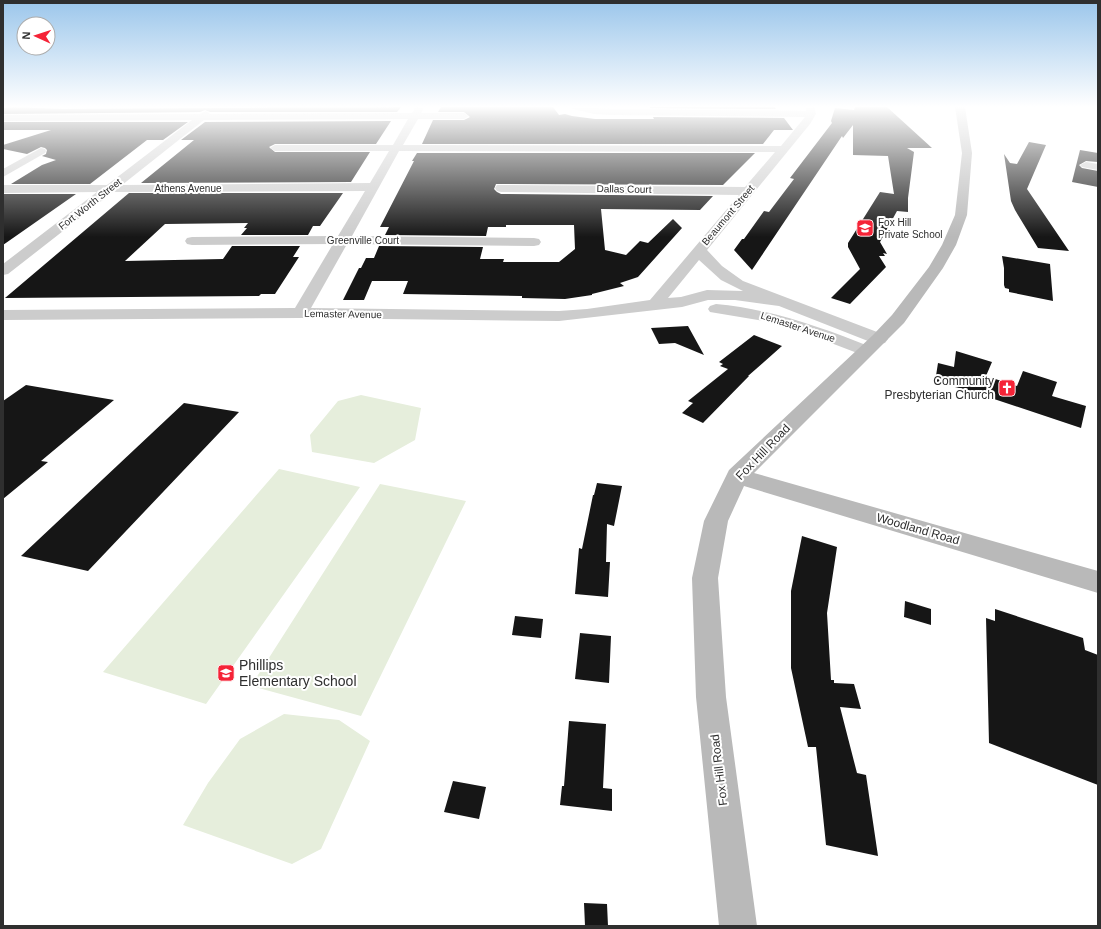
<svg xmlns="http://www.w3.org/2000/svg" width="1101" height="929" font-family="Helvetica,sans-serif">
<rect width="100%" height="100%" fill="#fff"/>
<!-- green -->
<path fill="#e6eedc" d="M361,395L421,408L415,440L374,463L312,452L310,435L338,401Z
M279,469L360,487L206,704L103,672Z
M380,484L466,501L361,716L251,686Z
M284,714L339,720L370,741L321,849L292,864L183,825L208,783L240,739Z"/>
<!-- building -->
<path fill="#161616" d="M13,107L62,109L401,107L397,112H210L205,110L200,112L3,114V108Z
M441,107H553L559,115L565,114L572,116L595,119H654L653,117L784,118L793,130H774L763,144H422L433,120H464L470,117L464,112H438Z
M650,107H775L776,109L650,108Z
M855,107H887L932,148H907L914,152L908,198V212L897,211L880,242L887,254L883,253L885,256H879L886,267L850,304L831,298L860,269L848,247V243L880,192L894,194L888,156L853,155V125L843,138L842,136L752,270L734,250L742,239H744L764,211L769,212L794,179L790,178L832,123L831,121L835,108L854,110Z
M391,121L376,144H275L269,147L275,152H370L351,182L141,183L194,140H181L205,122Z
M3,122H188L163,140H147L90,184H11L42,165L56,160L42,156L46,154L47,150L45,148L41,147L27,154L3,149V145L51,130H3Z
M1029,142L1046,145L1027,189L1069,251L1038,248L1015,210L1011,201L1004,154L1010,163L1017,164Z
M1080,150L1098,153V162L1086,161L1079,165L1082,168L1098,171V187L1072,182Z
M417,153H755L723,185L496,184L494,189L497,192L501,194L713,196L700,210L601,209L605,250L626,255L640,241L648,243L673,219L682,228L638,277L620,283L624,286L592,294V295L565,299L522,298V296L403,294L408,281H372L364,300H343L359,268H361L366,258H374L379,246L483,247L480,259H504L503,262H559L575,249L574,225H506V227H488L486,236L385,235L389,227H380L414,161H412Z
M129,193H343L320,226H313L308,235H241L247,228H244L248,223L165,224L125,261L223,259L232,246H300L293,257H299L275,294H261L259,296L5,298Z
M3,194H76L3,245Z
M1002,256L1050,264L1053,301L1009,292V289L1005,288L1004,285V268Z
M688,326L704,355L675,343L659,344L651,328Z
M754,335L782,346L748,376H749L703,423L682,413L693,403L688,401L728,369L720,366L723,364L719,362Z
M956,351L992,362L986,376L1017,386L1023,371L1057,382L1052,396L1086,406L1081,428L967,390L935,382L938,363L954,367Z
M26,385L114,400L41,461L48,462L3,499V401Z
M184,403L239,412L88,571L21,556Z
M597,483L622,486L614,526L607,524L606,562H610L608,597L575,594L579,548L582,549L593,495H594Z
M802,536L837,547L827,613L831,680H834V683L854,684L861,709L840,707L857,773L866,775L878,856L826,845L816,747H808L791,668V591Z
M905,601L931,609V625L904,617Z
M995,609L1083,638L1085,650L1098,655V785L989,743L986,618L995,621Z
M515,616L543,619L541,638L512,635Z
M580,633L611,636L609,683L575,679Z
M569,721L606,724L603,788L612,789V811L560,805L562,786H564Z
M453,781L486,787L479,819L444,812Z
M584,903L607,904L608,926H585Z"/>
<g fill="none" stroke-linecap="round" stroke-linejoin="round">
<!-- minor -->
<path fill="#ccc" fill-rule="evenodd" d="M416,107H424L421,113H464L469,116L464,119H418L403,145L781,146L805,117L612,115L594,114L573,109L571,107L612,109L806,111V107H814L816,114L810,124L707,250L722,266L743,281L885,335L888,339L885,343L879,344L873,343L779,306L735,300H708L682,307L559,321L300,318L3,320V310L295,308L333,244L192,245L187,244L185,241L187,238L192,237L338,236L365,191L113,192L8,274L3,275V264L97,192L3,193V185H107L192,120L3,121V115L200,114L206,111L210,114L412,113ZM408,119L393,145H275L270,148L275,151H389L370,183L122,185L204,120ZM399,151L775,152L745,187L497,185L495,188L497,191L501,192L739,195L650,300L587,309L559,311L311,308L347,244L534,246L539,245L541,242L539,239L534,238L352,236ZM699,260L721,280L743,291L707,290L681,297L668,298Z
M41,148L45,149L46,151L45,153L3,177V169Z
M1086,162L1098,164V170L1082,167L1080,165Z
M716,304C771,309 821,327 871,347L874,351L871,355L865,356L805,333L770,322L710,312L708,309L710,306Z"/>
<!-- secondary -->
<path fill="#b9b9b9" fill-rule="evenodd" d="M955,107H965L972,153L967,215L956,245L943,268L904,323L754,473L1098,571V593L744,486L728,521L718,578L726,697L757,926H719L696,697L692,578L704,521L729,470L873,335L892,315L929,267L942,245L955,215L962,153Z"/>
</g>
<!-- sky -->
<linearGradient id="sky" x2="0" y2="1"><stop stop-color="#9bc6eb"/><stop offset="0.45" stop-color="#fff"/><stop offset="1" stop-color="#fff" stop-opacity="0"/></linearGradient>
<rect width="1101" height="237" fill="url(#sky)"/>
<!-- icons -->
<defs>
<symbol id="school-square" viewBox="-11 -11 22 22"><rect x="-9" y="-9" width="18" height="18" rx="4" fill="#f52337" stroke="#fff"/><path d="M0-5L7-2L0 1L-7-2ZM-4 1L0 2.5L4 1V4Q0 6-4 4Z" fill="#fff"/></symbol>
<symbol id="church-square" viewBox="-11 -11 22 22"><rect x="-9" y="-9" width="18" height="18" rx="4" fill="#f52337" stroke="#fff"/><path d="M-1.2-6h2.4v3.5h3.3v2.4h-3.3V6h-2.4V-.1h-3.3v-2.4h3.3Z" fill="#fff"/></symbol>
</defs>
<g fill-rule="evenodd">
<use href="#school-square" x="855" y="218" width="20" height="20"/>
<use href="#church-square" x="997" y="378" width="20" height="20"/>
<use href="#school-square" x="216" y="663" width="20" height="20"/>
</g>
<g text-anchor="middle" dominant-baseline="central" stroke-width="4" stroke-linejoin="round" paint-order="stroke">
<!-- far-street labels -->
<g font-size="10" fill="#2f2f2f" stroke="#fff">
<text x="188" y="188">Athens Avenue</text>
<text transform="translate(624 189) rotate(1)">Dallas Court</text>
<text transform="translate(90 204) rotate(-38)">Fort Worth Street</text>
<text transform="translate(728 215) rotate(-50)">Beaumont Street</text>
<text x="363" y="240">Greenville Court</text>
<text transform="translate(343 314) rotate(1)">Lemaster Avenue</text>
<text transform="translate(798 327) rotate(18)">Lemaster Avenue</text>
</g>
<!-- far-poi labels -->
<g font-size="10" fill="#2f2f2f" stroke="#fff" text-anchor="start">
<text x="878" y="222">Fox Hill<tspan x="878" dy="12">Private School</tspan></text>
</g>
<!-- poi labels -->
<g font-size="12" fill="#2f2f2f" stroke="#fff" text-anchor="end">
<text x="994" y="381">Community<tspan x="994" dy="14">Presbyterian Church</tspan></text>
</g>
<!-- street labels -->
<g font-size="12" fill="#2f2f2f" stroke="#fff">
<text transform="translate(763 452) rotate(-46)">Fox Hill Road</text>
<text transform="translate(918 529) rotate(16)">Woodland Road</text>
<text transform="translate(719 770) rotate(-97)">Fox Hill Road</text>
</g>
<!-- near-poi labels -->
<g font-size="14" fill="#2f2f2f" stroke="#fff" text-anchor="start">
<text x="239" y="665">Phillips<tspan x="239" dy="16">Elementary School</tspan></text>
</g>
</g>
<!-- border -->
<rect width="1101" height="929" fill="none" stroke="#2f2f2f" stroke-width="8"/>
<!-- north arrow -->
<g transform="translate(36 36) rotate(273)"><circle r="19" fill="#ffffff" stroke="#acacac"/>
<path d="M0-3L7 15L0 10L-7 15Z" fill="#f52337"/>
<text y="-6" font-size="11" font-weight="bold" text-anchor="middle" fill="#2f2f2f">N</text>
</g>
</svg>
